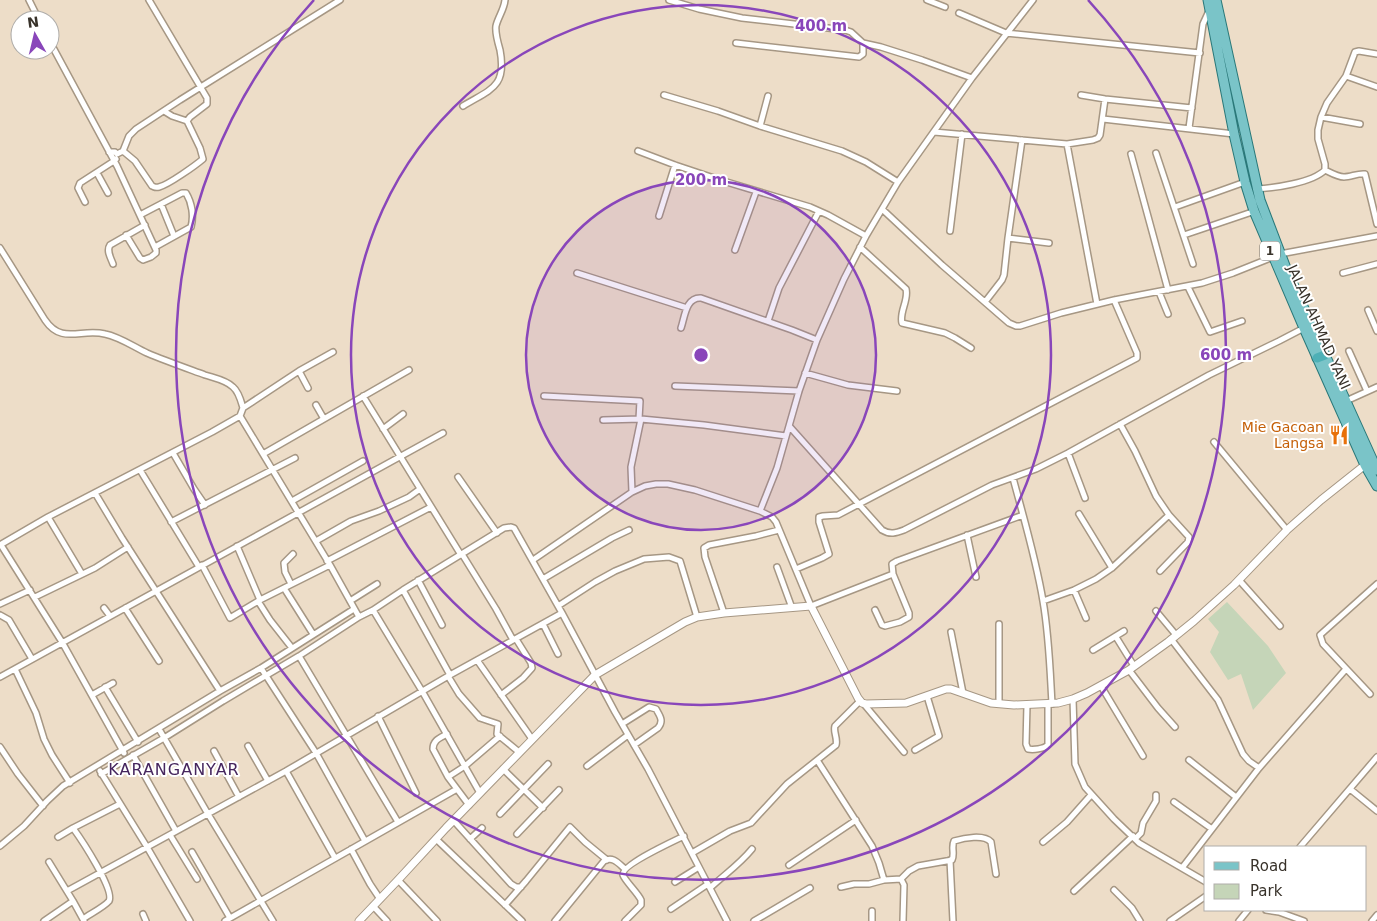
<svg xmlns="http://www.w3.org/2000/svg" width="1377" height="921" font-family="'DejaVu Sans',sans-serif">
<rect width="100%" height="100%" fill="#edddc8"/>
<!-- green -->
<path fill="#c5d5b8" d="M1227,602L1268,646L1286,673L1253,710L1241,674L1228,680L1210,652L1219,632L1208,619Z"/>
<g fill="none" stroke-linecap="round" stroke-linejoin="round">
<defs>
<path id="minor" d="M29,0L39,20
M669,0L699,9L742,18L845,30L851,32L863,43L881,47L922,60L972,78
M927,0L945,7
M959,13L1006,33L1200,53
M50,42L117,166L156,250V253L151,257L143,260L140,258L126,235
M736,43L859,57L863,54V43
M1346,76L1377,87
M664,95L718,111L760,126L842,151L866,162L898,182
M1081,95L1105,99L1192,108
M463,106C491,89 507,87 500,50C498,43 495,33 496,26C498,17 504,10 505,0
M164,111L172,116L187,121
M1321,117L1360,124
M1103,119L1234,134
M760,126L768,96
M1189,128L1203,24L1209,11
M934,132L1067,144L1093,140L1098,138L1100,135L1105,99
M1067,144L1097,304
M123,151L135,161L152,186C155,187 155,188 159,187C168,185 196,165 203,159L200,148L187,121L190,117L207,104V98L149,0
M638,151L675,165L720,180L810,207L828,215L866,236
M109,152H115L117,154L123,151L129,136L136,129L180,100L340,0
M1156,153L1193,264
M1131,154L1168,290
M1325,170V164L1318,139V130L1321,117L1327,103L1346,76L1355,52L1359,51L1377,54
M1325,170C1331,173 1338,177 1344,177C1351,177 1358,173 1365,174L1377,224
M97,173L108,193
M1256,189C1274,188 1312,183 1325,170
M85,202L78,188L80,183L114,161L116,159
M161,204L174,236
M1175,207L1245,182
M882,209L942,265L1009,323L1016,326H1020L1061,313L1114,300L1202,283L1233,273L1273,257
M140,215L182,193H186C192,203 194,216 191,227L155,247
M659,216L675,165
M950,231L962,134
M1184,235L1255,211
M1008,238L1049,243
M860,247L906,289C909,300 899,312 902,323L945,333L955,338L971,348
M0,248L45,320C62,345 81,328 105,334C120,337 134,347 147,353C166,361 186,368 205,375C214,378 226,380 233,387C239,392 241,401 243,408
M735,250L756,192
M1280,254L1377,236
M113,264C111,258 106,251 110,245L145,225
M577,273L687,308
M1343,273L1377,264
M1188,287L1210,332L1242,321
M1159,292L1168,314
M985,302L1002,280L1004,275L1008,238L1022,140
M1368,310L1377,331
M768,321L779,288L819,211
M681,328C685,316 686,297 701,298L792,330L817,340
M1349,351L1367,391
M299,371L308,388
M805,373L848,385L897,391
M675,386L799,391
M363,396L461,555
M544,396L640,401L639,419
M1346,401L1377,387
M316,405L324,419
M240,416L243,408L299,371L333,352
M603,420L641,419L704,425L786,436
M1120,424L1135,451L1156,496L1169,515L1189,537L1188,542L1160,571
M790,427L882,530C890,535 896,533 904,530L992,485L1036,469L1068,453L1209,375L1279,341L1304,328
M383,429L403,414
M1214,442L1287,530
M173,453L194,489L205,505
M1068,453L1085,498
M263,454L409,370
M140,470L199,567
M458,477L497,533
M1013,478C1024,519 1036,559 1043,601C1049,635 1050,669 1052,704
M632,492L631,467L641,419
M95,493L122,538L220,691
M292,501L363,461
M760,511L777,468L799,391L817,340L844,279L866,236L898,182L972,78L1033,0
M1079,514L1112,568
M48,517L82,574
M171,522L295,458
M967,535L976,577
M316,541L351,521L379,511L409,497L420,489
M0,545L48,517L212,432L240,416L330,565L359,617L373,610L403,590L504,528L511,527L514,528L562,613L615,712L648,769L727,921
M1,545L62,642L124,753
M237,546L260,600
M462,554L496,609L513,640
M533,560L632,492L645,486L656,484H668L695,490L760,511L772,517L776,522L811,606L893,574L892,564L897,561L1023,515
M327,561L431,507
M202,565L230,618L260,600L330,565
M777,567L792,608
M796,569L822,558L829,554L819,522V517L823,516L838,515L1137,358V353L1114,300
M543,579L612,538L629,530
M418,580L442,625
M1239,580L1280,626
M291,584L285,572L284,563L293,554
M284,588L313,634
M403,590L450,675
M1074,590L1086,618
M35,597L95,568L128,547
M258,601L270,620L292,648
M350,601L377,584
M1043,601L1074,590L1096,579L1112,568L1169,515
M0,604L30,590
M558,606L595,582L615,571L644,559L669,557L680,561L697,617
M104,608L110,616
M125,608L159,661
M373,610L422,691L480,793
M875,610L882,625L885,626L900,622L909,617V613L893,574
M1156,611L1176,635
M724,613L705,557L704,548L709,545L756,536L779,530
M0,615L9,620L32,659
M543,624L558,654
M951,632L963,693
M1116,637L1134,666
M1171,639L1218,700L1243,754L1249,761L1259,768
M1093,650L1124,631
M299,656L398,822
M477,660L532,739
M261,668L316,753L365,841
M15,669L36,713L44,739L52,755L70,783
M1129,670L1158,708L1175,727
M448,676L459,694L480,718L498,724L497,734L519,752
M0,677L443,433
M1101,686L1143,756
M105,687L138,742
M1370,694L1323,644L1320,635L1377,584
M92,695L113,683
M501,695L523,678L532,668L531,663L516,639
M1073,699L1075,764L1085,787L1114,819L1139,843L1206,882
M863,703L904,752
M999,704V624
M1027,705L1026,744L1028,749C1033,750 1044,749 1048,745V704
M378,716L416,793
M622,724L649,707L656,709C660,716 664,721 658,728L634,745
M159,729L208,814L273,921
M447,734C440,738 433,740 433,749L448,777L465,766L500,736
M248,746L268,781
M0,747L18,774L43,806
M915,750L939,736L927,696
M214,751L239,797
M133,755L176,831
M817,760L872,846L879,863L884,880L901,879L909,871L918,866L952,860C955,854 951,847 954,841C964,838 984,834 991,842L996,874
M1189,760L1236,797
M587,766L628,735
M503,769L543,808
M100,771L147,847L190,921
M286,771L335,858
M101,774L164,738L223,701L299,656L359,617
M448,777L469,805
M1350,789L1377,811
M1174,802L1212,829
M500,814L548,764
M454,821L511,884L516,887H521
M73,828L120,804
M517,834L559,790
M170,835L197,879
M58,837L73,828C81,839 115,890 109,901C104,907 90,914 83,919
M436,839L522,921
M470,839L482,828
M1135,839L1141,833L1143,823L1156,801V795
M1043,842L1067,822L1091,795
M0,846L24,826L47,801L63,786L220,691L261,668L354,609
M1300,847L1377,757
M351,849L370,884L380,899
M192,852L230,918
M692,853L730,831L751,823L787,784L836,745C838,738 833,732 835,726L860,701
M950,860L953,921
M49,862L73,901L84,921
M789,865L856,820
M1182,868L1259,768L1346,669
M901,879L904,885L903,921
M398,880L437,921
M675,882L699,867
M841,887L854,884H869L884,880
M710,888C724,875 740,864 752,849
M1114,890L1132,908L1140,921
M67,891L286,771L450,675L562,613
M1074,891L1133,836
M505,905L526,881L570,827L585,842L607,860
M373,906L387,921
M671,909L708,884
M1266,910L1279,912L1304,921
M872,911V921
M143,914L146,921
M44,921L73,901
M225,921L457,789
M555,921L604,861C613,856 618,863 625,869
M625,921L641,905V900C638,893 625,881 623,875C621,865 674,841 684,836
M754,921L810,888
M1170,921L1206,896
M1239,921L1248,910
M1372,921L1377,915"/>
<path id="tertiary" d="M359,921L398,880L446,828L595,675L685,622L697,617L724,613L811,606L858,698L862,703L866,704L906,703L946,689H951L991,703L1014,705L1058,703L1073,699L1087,693L1129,670L1168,642L1194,621L1234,585L1287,530L1321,500L1365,465"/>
<path id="primary" d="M1208,0L1234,134L1245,182L1254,211L1304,328L1365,465L1377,486
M1216,0L1260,200L1287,271L1377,470"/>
<path id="trunk" d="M1317,358L1325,355"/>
</defs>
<!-- minor casing -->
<use href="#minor" stroke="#a69784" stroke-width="8"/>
<!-- tertiary casing -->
<use href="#tertiary" stroke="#a69784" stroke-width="9"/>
<!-- primary casing -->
<use href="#primary" stroke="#2a7879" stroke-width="11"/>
<!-- trunk casing -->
<use href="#trunk" stroke="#2a7879" stroke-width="11"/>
<!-- minor -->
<use href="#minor" stroke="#fff" stroke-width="5"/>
<!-- tertiary -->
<use href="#tertiary" stroke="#fff" stroke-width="7"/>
<!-- primary -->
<use href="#primary" stroke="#7ac4c8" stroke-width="9"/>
<!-- trunk -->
<use href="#trunk" stroke="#4eb0b6" stroke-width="9"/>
</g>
<!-- distance rings -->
<circle cx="701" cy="355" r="175" fill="#8946ba" fill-opacity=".12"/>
<g fill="none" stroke="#8946ba" stroke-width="2.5">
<circle cx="701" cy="355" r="175"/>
<circle cx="701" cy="355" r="350"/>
<path d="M1088 0A525 525 0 1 1 314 0"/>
</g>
<!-- icons -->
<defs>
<symbol id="restaurant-bare" viewBox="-9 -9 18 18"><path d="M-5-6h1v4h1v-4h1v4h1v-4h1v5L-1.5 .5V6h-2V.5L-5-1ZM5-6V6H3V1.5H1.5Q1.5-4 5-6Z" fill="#e8710a" stroke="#fff" stroke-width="2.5" paint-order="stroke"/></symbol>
</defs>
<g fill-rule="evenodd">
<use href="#restaurant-bare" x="1325" y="421" width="28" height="28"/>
</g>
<g text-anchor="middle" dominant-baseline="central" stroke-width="4" stroke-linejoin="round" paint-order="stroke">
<!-- shield labels -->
<rect fill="#fff" stroke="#74706a" stroke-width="1" x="1260" y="241.5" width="20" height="19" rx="4"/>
<g font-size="12" font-weight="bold" fill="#38322a">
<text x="1270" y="251">1</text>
</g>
<!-- street labels -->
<g font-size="14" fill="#38322a" stroke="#fff">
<text transform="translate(1319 327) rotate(66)">JALAN AHMAD YANI</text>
</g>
<!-- food labels -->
<g font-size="14" fill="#c56008" stroke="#fff" text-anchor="end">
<text x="1324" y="427">Mie Gacoan<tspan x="1324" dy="16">Langsa</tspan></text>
</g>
<!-- quarter labels -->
<g font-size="16" letter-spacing="1" fill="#46265e" stroke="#fff">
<text x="174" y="769">KARANGANYAR</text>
</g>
</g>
<circle cx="701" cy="355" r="8" fill="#8946ba" stroke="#fff" stroke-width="2.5"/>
<g font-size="15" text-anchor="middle" font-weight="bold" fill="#8946ba" stroke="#fff" stroke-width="4" stroke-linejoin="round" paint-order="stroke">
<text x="821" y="31">400 m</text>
<text x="701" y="185">200 m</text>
<text x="1226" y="360">600 m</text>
</g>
<!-- legend -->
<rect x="1204" y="846" width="162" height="65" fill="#ffffff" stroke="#afadaa"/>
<rect x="1214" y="862" width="25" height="8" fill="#7ac4c8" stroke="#afadaa"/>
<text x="1250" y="871" font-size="15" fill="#38322a">Road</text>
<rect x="1214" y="884" width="25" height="15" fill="#c5d5b8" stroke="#afadaa"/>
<text x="1250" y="896" font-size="15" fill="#38322a">Park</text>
<!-- north arrow -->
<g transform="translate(35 35) rotate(352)"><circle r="24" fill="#ffffff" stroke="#afadaa"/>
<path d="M0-4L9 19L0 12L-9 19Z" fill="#8946ba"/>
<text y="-8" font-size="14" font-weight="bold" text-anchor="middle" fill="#38322a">N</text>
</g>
</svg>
